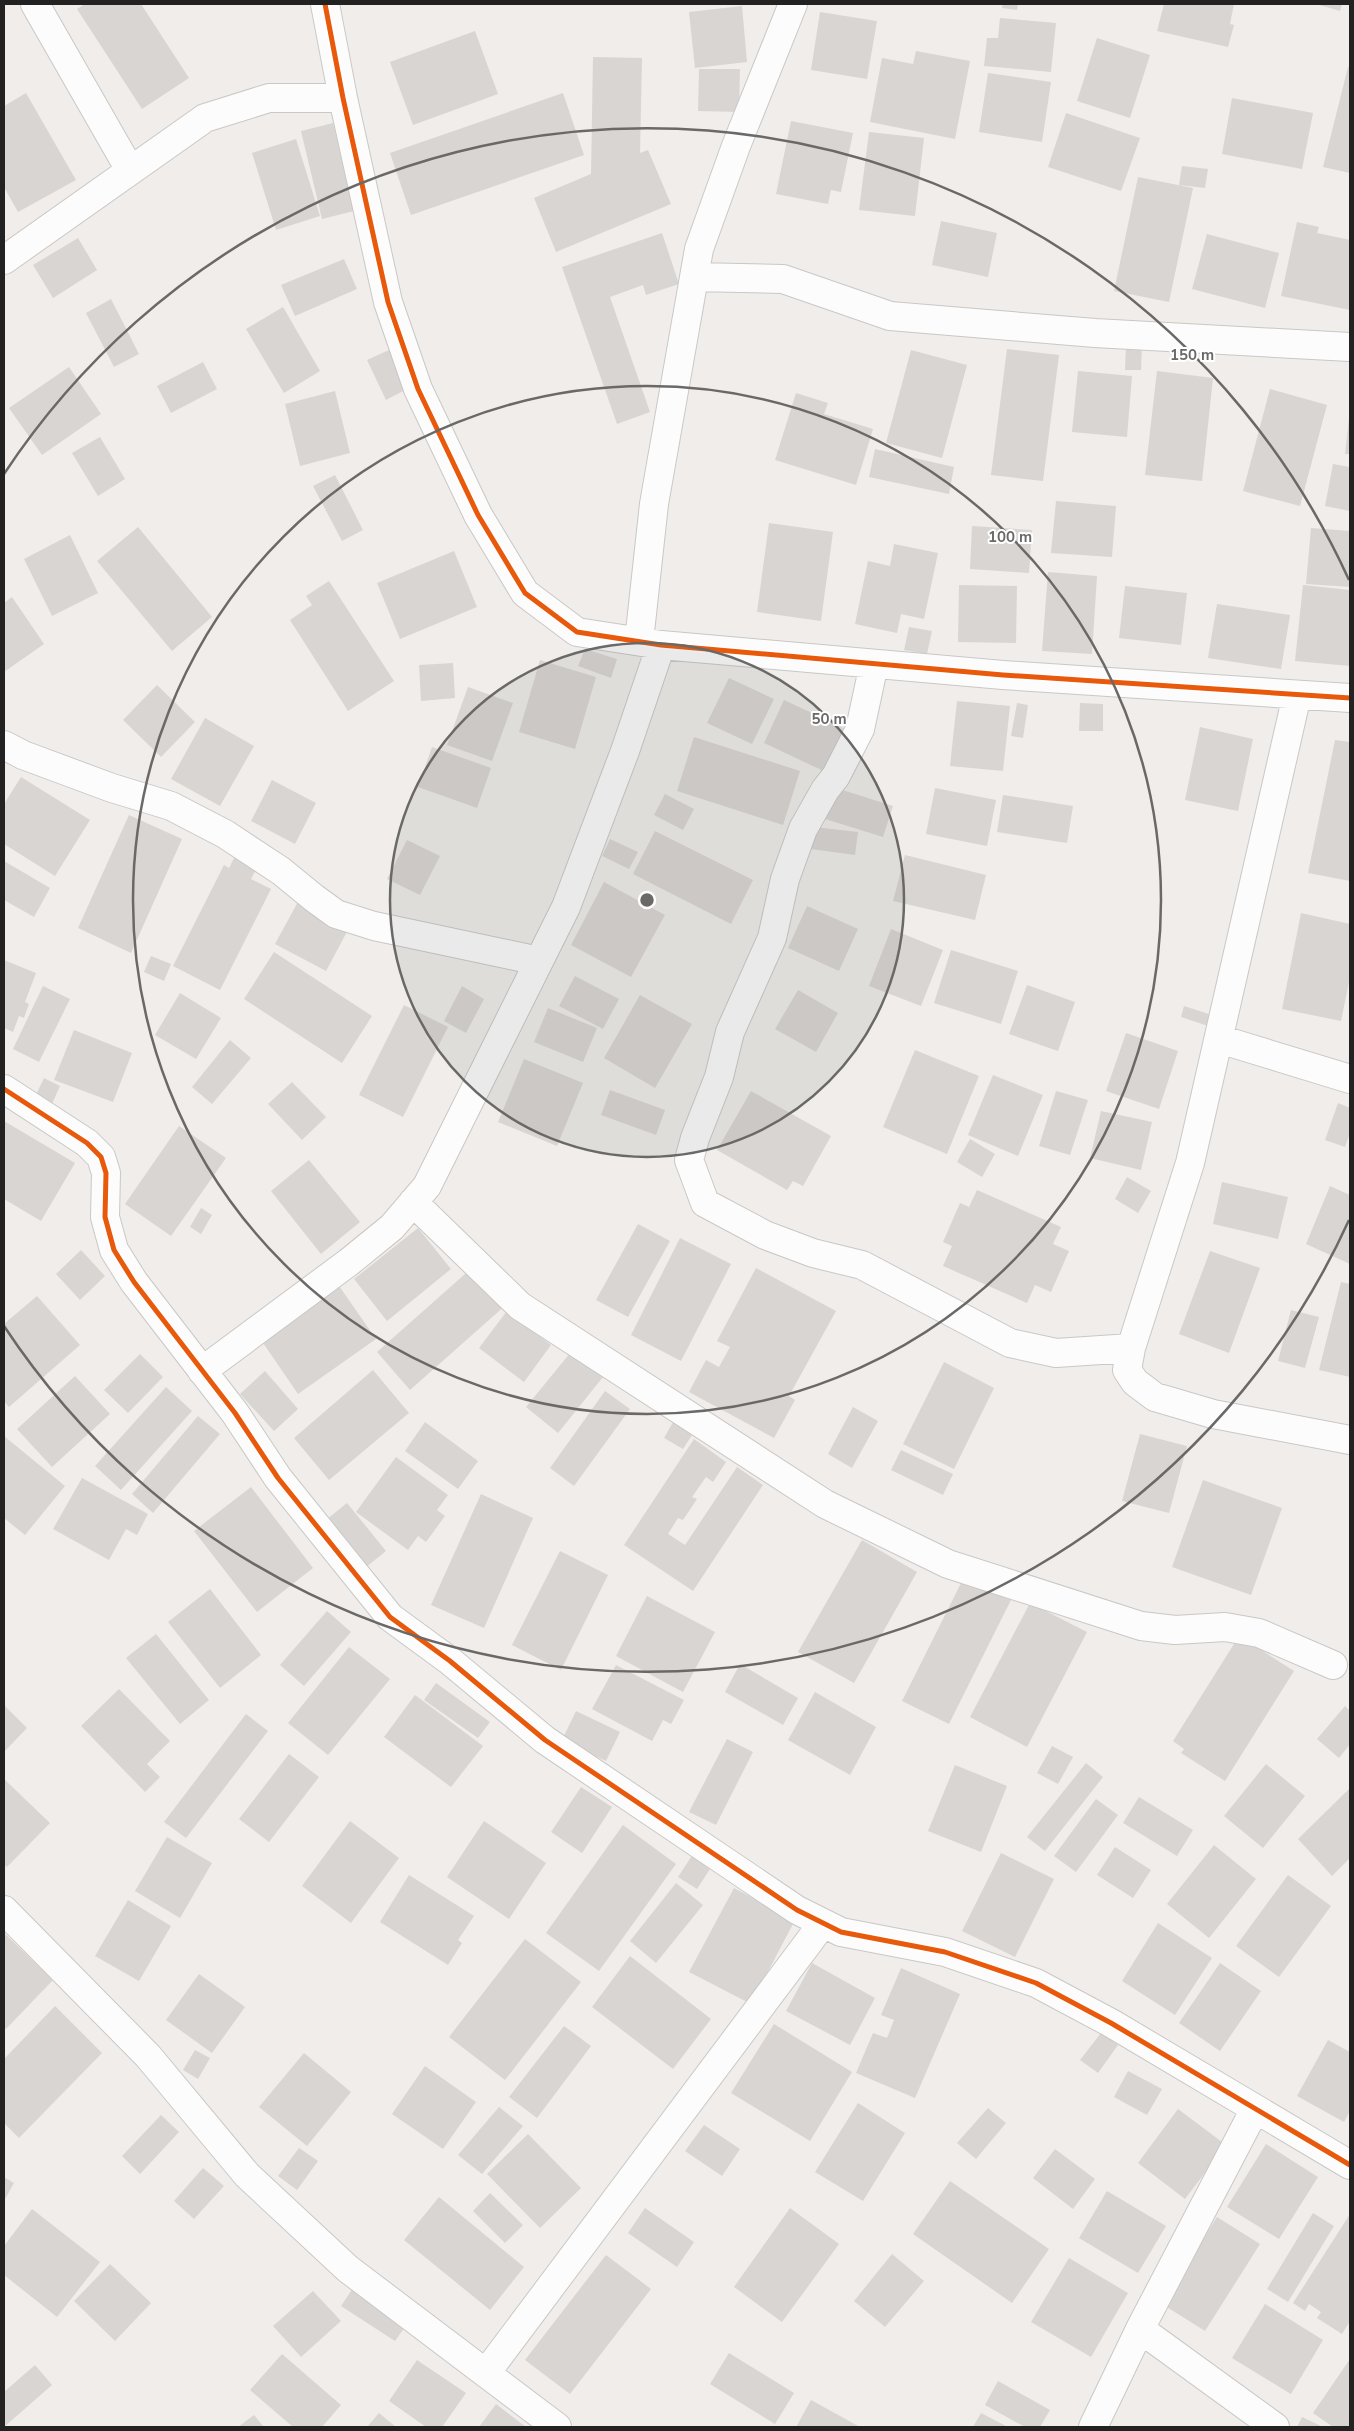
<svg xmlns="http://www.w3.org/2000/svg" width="1354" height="2431" font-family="'Nunito Sans',sans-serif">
<rect width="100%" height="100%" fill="#f0edea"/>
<!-- building -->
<path fill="#d9d5d3" d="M85,4H141L189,78L142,109L77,9Z
M1003,4H1018L1017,10L1002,8Z
M1164,4H1234L1230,24L1234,25L1228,47L1157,31Z
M1316,4H1342L1340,11Z
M742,6L747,62L695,68L689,12Z
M820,12L877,21L867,79L811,70Z
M1000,18L1056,23L1051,72L984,66L987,38H998Z
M475,31L498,94L413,125L390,62Z
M1097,38L1150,55L1130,118L1077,101Z
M916,51L970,61L955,139L870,122L882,58L913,64Z
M593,57L642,58L640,153L648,150L671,204L556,252L534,198L591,174Z
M1348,67H1350V173L1323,167Z
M699,69H740L739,112L698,111Z
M988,73L1051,82L1042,142L979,132Z
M26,93L76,180L18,212L4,187V106Z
M563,93L584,155L411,215L390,153Z
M1232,98L1313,113L1302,169L1222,154Z
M1066,113L1140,138L1121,191L1048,167Z
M791,121L853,133L841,192L831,190L828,204L776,194Z
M333,123L354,211L322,219L301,131Z
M869,132L924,138L915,216L859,210Z
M296,139L320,216L276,230L252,153Z
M1182,166L1208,169L1205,188L1179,185Z
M1138,177L1193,188L1169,302L1114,291Z
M941,221L997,233L988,277L932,265Z
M1297,222L1319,227L1317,233L1350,240V310L1281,296Z
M662,233L679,284L646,295L643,285L610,297L650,412L617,424L562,267Z
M1207,234L1279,253L1265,308L1192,289Z
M78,238L97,270L53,298L33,265Z
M344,259L357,289L295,316L281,285Z
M111,299L139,354L114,367L86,313Z
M283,307L320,371L284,393L246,329Z
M1126,345H1142L1141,370H1125Z
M1007,349L1059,355L1043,481L991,475Z
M389,350L407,389L386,400L367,360Z
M911,350L967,365L942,458L886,443Z
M203,362L217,389L171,413L157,386Z
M69,367L101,414L42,455L9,408Z
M1078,371L1132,376L1127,437L1072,432Z
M1157,371L1213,378L1202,481L1145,475Z
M1270,389L1327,405L1300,506L1243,491Z
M335,391L350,453L300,466L285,404Z
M796,393L828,403L824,414L873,429L856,485L775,460Z
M1349,418H1350V454H1345Z
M100,437L125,479L98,496L72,453Z
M875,449L954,467L949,494L869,477Z
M1333,464L1350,467V511L1325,506Z
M335,475L363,530L342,541L313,486Z
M1056,501L1116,506L1112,557L1051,553Z
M769,523L833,532L821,621L757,612Z
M972,526L1032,530L1029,573L970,569Z
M138,527L212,617L172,651L97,561Z
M1311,528L1350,531V587L1306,584Z
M70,535L98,593L52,616L24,559Z
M894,544L938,553L924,619L901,614L897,633L855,624L868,561L890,566Z
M454,551L477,607L400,639L377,583Z
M1048,572L1097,576L1092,654L1042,651Z
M329,581L394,681L348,711L290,620L312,605L306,596Z
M959,585L1017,586L1016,643L958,642Z
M1303,585L1350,590V666L1295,661Z
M1125,586L1187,593L1181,645L1119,638Z
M12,597L44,644L4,672V603Z
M1217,604L1290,615L1281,669L1208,658Z
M909,627L932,631L927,654L904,650Z
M585,649L617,659L611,678L578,666Z
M540,660L596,677L575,749L519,732Z
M453,663L455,698L421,701L419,665Z
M729,678L774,699L752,744L707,723Z
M157,685L195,722L161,757L123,720Z
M468,687L513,703L492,761L447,745Z
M784,700L853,732L832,775L764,743Z
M957,701L1010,706L1003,771L950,766Z
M1017,703L1028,705L1023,738L1011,736Z
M1080,703L1103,704V731H1079Z
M205,718L254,746L220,806L171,779Z
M1200,727L1253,739L1238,811L1185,800Z
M694,737L800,771L783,825L677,791Z
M1335,740L1350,742V881L1308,873Z
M432,747L491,768L477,808L418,787Z
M21,777L90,820L55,876L4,844V804Z
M272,780L316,803L295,844L251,821Z
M833,787L893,806L883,837L822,818Z
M935,788L996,800L987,846L926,834Z
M665,794L694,809L683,830L654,815Z
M1003,795L1073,806L1067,843L997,832Z
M129,815L182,839L131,953L78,928Z
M814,827L858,832L855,855L811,849Z
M655,831L753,880L731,924L633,874Z
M610,839L638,852L629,869L602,856Z
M407,840L440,856L420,895L387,879Z
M236,854L258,866L251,879L271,889L220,990L173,966L224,865L229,868Z
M905,855L986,875L975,920L893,901Z
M4,861L50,888L34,917L4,900Z
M604,882L665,915L631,977L571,945Z
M299,900L349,928L326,971L275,944Z
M807,906L858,929L839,971L788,948Z
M1301,913L1350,924V977L1341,1021L1282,1009Z
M891,929L943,950L921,1006L869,986Z
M951,950L1018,971L1001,1024L934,1003Z
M274,952L372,1016L342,1063L244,999Z
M151,956L171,964L164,981L144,972Z
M4,960L36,973L25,1002L29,1004L24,1018L19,1016L13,1032L4,1028Z
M575,976L619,999L603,1029L559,1006Z
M1027,985L1075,1002L1058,1051L1009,1034Z
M43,986L70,999L39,1062L13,1049Z
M462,986L484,999L466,1033L444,1021Z
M798,990L838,1013L816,1052L775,1029Z
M180,993L221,1018L196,1059L155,1035Z
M640,995L692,1024L655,1088L604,1058Z
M404,1005L448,1027L403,1117L359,1095Z
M1184,1006L1212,1015L1208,1026L1181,1017Z
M548,1008L597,1028L583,1062L534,1042Z
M74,1030L132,1053L113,1102L54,1080Z
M1126,1033L1178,1051L1159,1109L1106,1091Z
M230,1040L251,1058L212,1104L192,1087Z
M915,1050L979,1076L947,1154L883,1127Z
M524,1059L583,1083L557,1146L498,1122Z
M993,1075L1043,1095L1018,1156L968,1135Z
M44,1078L60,1086L50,1108L34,1099Z
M292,1082L326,1117L302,1140L268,1104Z
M610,1090L665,1110L656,1135L601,1115Z
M751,1091L831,1136L803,1186L793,1181L787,1190L717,1150Z
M1056,1091L1088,1100L1070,1155L1039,1146Z
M1338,1103L1350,1108V1133L1345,1147L1325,1140Z
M1101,1111L1152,1122L1141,1170L1090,1158Z
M4,1121L75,1163L41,1221L4,1199Z
M179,1126L226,1158L171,1236L125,1204Z
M970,1139L995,1154L982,1177L957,1162Z
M309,1160L360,1222L321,1254L271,1191Z
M1127,1177L1151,1191L1138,1213L1115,1199Z
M1222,1182L1288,1197L1278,1239L1213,1224Z
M1330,1186L1350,1195V1264L1306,1244Z
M977,1190L1061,1227L1053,1244L1069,1251L1051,1292L1035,1285L1027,1303L943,1266L952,1246L943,1242L960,1203L969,1207Z
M201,1208L212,1215L201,1234L190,1227Z
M638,1224L670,1241L628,1317L596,1300Z
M418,1228L451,1269L387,1321L354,1279Z
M680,1238L731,1264L681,1361L631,1335Z
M81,1250L105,1276L80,1300L56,1274Z
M1210,1251L1260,1268L1229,1353L1179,1334Z
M474,1266L507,1304L410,1390L377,1352Z
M756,1268L836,1311L789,1396L795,1400L774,1438L689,1392L706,1360L719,1367L730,1347L717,1341Z
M1341,1282L1350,1284V1377L1319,1370Z
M337,1283L376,1339L298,1394L259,1337Z
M37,1296L80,1345L9,1407L4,1401V1324Z
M1291,1310L1319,1317L1305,1368L1278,1361Z
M507,1311L551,1345L524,1382L479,1348Z
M571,1352L603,1377L558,1433L526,1407Z
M140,1354L163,1377L128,1413L104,1390Z
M944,1362L994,1388L954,1469L903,1444Z
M373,1370L409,1413L329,1480L294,1438Z
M265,1371L298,1409L274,1431L240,1394Z
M75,1376L110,1414L52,1467L17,1429Z
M166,1387L192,1411L121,1490L95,1466Z
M605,1391L630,1409L574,1486L550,1468Z
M853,1407L878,1421L852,1468L828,1454Z
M198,1416L220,1434L153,1513L132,1494Z
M676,1417L696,1429L683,1449L664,1438Z
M425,1422L478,1461L458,1489L405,1451Z
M1140,1434L1187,1446L1169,1513L1122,1501Z
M4,1436L65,1486L25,1535L4,1518Z
M694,1439L726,1462L713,1482L706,1477L692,1497L697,1499L683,1520L678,1518L668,1534L685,1545L737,1467L763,1485L693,1591L624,1545Z
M901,1450L953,1474L943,1495L891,1470Z
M396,1457L448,1495L437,1510L445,1516L426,1542L418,1536L408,1550L356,1512Z
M82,1478L148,1514L137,1535L126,1529L109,1560L53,1529Z
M1203,1480L1282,1508L1251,1595L1172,1567Z
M251,1487L313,1568L257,1612L194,1531Z
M481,1494L533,1518L484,1628L431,1605Z
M347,1503L386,1551L365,1568L326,1520Z
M862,1540L917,1572L854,1683L798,1652Z
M560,1551L608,1575L561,1670L512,1645Z
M964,1577L1011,1600L949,1724L902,1701Z
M210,1589L261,1655L220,1688L168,1622Z
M647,1596L715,1632L683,1692L616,1656Z
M1030,1603L1087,1632L1027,1747L970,1717Z
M327,1611L351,1632L304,1686L280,1665Z
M156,1634L209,1700L180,1724L126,1658Z
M1239,1636L1294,1671L1225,1781L1181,1753L1184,1749L1173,1741Z
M349,1647L390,1679L328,1755L288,1723Z
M740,1664L798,1698L783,1725L725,1692Z
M616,1665L684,1700L671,1724L663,1720L652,1741L592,1709Z
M436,1683L490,1722L478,1738L424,1700Z
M119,1689L170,1741L147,1764L160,1777L145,1792L81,1726Z
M815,1692L876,1727L850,1775L788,1740Z
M415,1695L483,1746L451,1787L384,1737Z
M4,1705L27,1728L4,1752Z
M1345,1706L1350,1711V1744L1339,1758L1317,1739Z
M576,1711L620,1732L606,1761L562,1740Z
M246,1714L268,1731L186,1838L164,1822Z
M727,1739L753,1752L716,1825L689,1812Z
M1052,1746L1073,1757L1058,1784L1037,1773Z
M289,1754L319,1777L269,1842L239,1819Z
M1086,1763L1103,1777L1045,1851L1027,1837Z
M1266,1764L1305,1796L1263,1848L1224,1816Z
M955,1765L1007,1786L981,1852L928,1831Z
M4,1779L50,1823L7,1867L4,1864Z
M581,1787L612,1807L582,1853L551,1832Z
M1349,1789L1350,1858L1332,1876L1298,1839Z
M1139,1797L1193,1830L1177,1856L1123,1823Z
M1096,1799L1118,1815L1076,1872L1054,1856Z
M350,1821L399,1858L351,1923L302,1886Z
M484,1821L546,1863L509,1919L447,1877Z
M623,1825L676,1864L599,1971L546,1933Z
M167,1837L212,1863L180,1918L135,1891Z
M1214,1845L1256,1879L1209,1938L1167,1904Z
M1115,1847L1151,1870L1133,1898L1097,1875Z
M1001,1853L1054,1879L1015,1957L962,1931Z
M693,1854L712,1866L697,1889L678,1877Z
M409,1875L474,1916L458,1940L462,1943L448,1965L380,1922Z
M1288,1875L1331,1906L1279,1977L1236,1946Z
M676,1883L703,1905L656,1963L630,1941Z
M734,1888L795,1920L751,2004L689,1972Z
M128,1900L171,1926L139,1981L95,1956Z
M1158,1923L1212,1958L1175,2015L1122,1981Z
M4,1933L53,1980L6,2029L4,2027Z
M525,1939L581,1982L505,2080L449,2037Z
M630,1956L711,2019L673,2069L592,2007Z
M812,1963L875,1998L850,2045L786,2011Z
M1220,1963L1261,1991L1220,2051L1179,2023Z
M901,1968L960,1994L915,2098L856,2073L873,2033L887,2038L894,2020L881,2015Z
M199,1974L245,2007L212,2053L166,2020Z
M55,2006L102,2053L19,2138L4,2123V2059Z
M774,2024L852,2072L810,2141L731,2093Z
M564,2026L591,2046L537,2118L509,2097Z
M1101,2033L1118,2045L1098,2073L1080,2060Z
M1328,2040L1350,2052V2111L1344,2122L1297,2096Z
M195,2050L210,2058L198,2079L183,2070Z
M304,2053L351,2092L307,2146L259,2107Z
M425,2066L476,2102L443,2149L392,2114Z
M1128,2071L1162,2089L1147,2115L1114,2097Z
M858,2103L905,2133L863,2201L815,2172Z
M499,2107L523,2126L482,2174L458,2155Z
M988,2108L1006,2123L976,2159L957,2143Z
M1178,2109L1226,2145L1185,2199L1138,2163Z
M161,2115L179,2132L140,2174L122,2156Z
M704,2125L740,2149L722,2176L685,2151Z
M528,2134L581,2188L540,2228L487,2174Z
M1266,2144L1318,2177L1279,2239L1227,2207Z
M299,2148L318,2161L297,2190L278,2176Z
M1055,2149L1095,2179L1073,2209L1033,2178Z
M203,2168L224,2186L194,2219L174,2201Z
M4,2177L14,2183L4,2201Z
M950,2181L1049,2249L1012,2303L913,2234Z
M1107,2191L1166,2226L1138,2273L1079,2238Z
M490,2193L523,2225L505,2243L473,2211Z
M439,2197L524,2267L490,2310L404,2240Z
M645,2208L694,2242L677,2267L628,2233Z
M790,2208L839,2244L782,2322L734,2287Z
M32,2209L100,2262L57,2317L4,2275V2246Z
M1313,2213L1334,2226L1288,2302L1267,2289Z
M1350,2214V2321L1342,2334L1317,2318L1321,2312L1309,2304L1305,2311L1293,2303Z
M1217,2217L1260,2244L1205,2331L1162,2304Z
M892,2254L924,2281L885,2327L854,2301Z
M606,2255L651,2289L570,2394L525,2360Z
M1069,2258L1128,2293L1091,2357L1031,2322Z
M110,2264L151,2303L115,2341L74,2301Z
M353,2288L407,2324L395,2341L341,2306Z
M313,2291L341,2321L301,2357L273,2326Z
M1265,2304L1323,2340L1291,2394L1232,2358Z
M729,2353L794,2393L775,2424L710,2384Z
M282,2354L341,2405L322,2427H293L250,2390Z
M1350,2359V2427H1333L1313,2413Z
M417,2360L466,2393L442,2427H426L389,2401Z
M35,2365L52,2385L4,2427V2392Z
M998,2381L1050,2410L1040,2427H1025L985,2405Z
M811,2400L860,2427H796Z
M496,2404L526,2427H479Z
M379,2413L396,2427H367Z
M981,2413L1008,2427H973Z
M254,2415L264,2427H238Z
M1302,2417L1323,2427H1297Z"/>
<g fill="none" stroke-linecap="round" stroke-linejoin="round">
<defs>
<path id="street" d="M35,4L130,170
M325,4L343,98L388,302L418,389L478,515L525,593L577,632L661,645L1003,675L1350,698
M4,260L205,118L269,98H343
M694,277L783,279L890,316L1095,333L1350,347
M639,641L654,504L699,249L736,146L793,4
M874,664L860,729L836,776L825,790L803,829L785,879L772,938L730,1032L719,1077L695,1138L689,1160L705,1203L765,1235L813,1253L862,1265L1010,1343L1056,1353L1131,1348
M1297,695L1190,1163L1131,1348L1127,1370L1135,1382L1155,1397L1213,1414L1350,1440
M4,745L23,755L112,788L171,806L225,834L281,871L314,898L336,914L374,926L539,961
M1219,1039L1350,1079
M4,1089L87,1143L101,1157L106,1173L105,1217L114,1250L134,1282L235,1413L278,1478L390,1617L450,1661L545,1740L797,1910L841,1932L945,1952L1036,1983L1111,2023L1350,2165
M413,1202L520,1306L825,1504L948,1564L1141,1626L1175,1630L1225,1627L1259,1633L1333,1665
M202,1371L349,1262L392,1227L427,1186L566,907L625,751L661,645
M4,1910L148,2056L247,2175L348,2269L557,2427
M1140,2329L1275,2427
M486,2373L823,1923
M1093,2427L1140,2329L1255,2109"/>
</defs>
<!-- street casing -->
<use href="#street" stroke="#c9c8c6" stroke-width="30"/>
<!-- street -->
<use href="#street" stroke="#fdfcfc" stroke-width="28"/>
<defs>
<path id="cycleway" d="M325,4L343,98L388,302L418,389L478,515L525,593L577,632L661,645L1003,675L1350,698
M4,1089L87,1143L101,1157L106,1173L105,1217L114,1250L134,1282L235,1413L278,1478L390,1617L450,1661L545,1740L797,1910L841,1932L945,1952L1036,1983L1111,2023L1350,2165"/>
</defs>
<!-- cycleway casing -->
<use href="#cycleway" stroke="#fff" stroke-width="8"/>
<!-- cycleway -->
<use href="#cycleway" stroke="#e8590c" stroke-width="5"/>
</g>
<!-- distance rings -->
<circle cx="647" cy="900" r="257" fill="#6a6968" fill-opacity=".12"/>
<g fill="none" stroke="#6a6968" stroke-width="2.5">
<circle cx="647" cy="900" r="257"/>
<circle cx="647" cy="900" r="514"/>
<path d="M1349 1220A771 771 0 0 1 4 1326M4 474A771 771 0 0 1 1349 580"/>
</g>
<circle cx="647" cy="900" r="8" fill="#6a6968" stroke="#fff" stroke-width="2.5"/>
<g font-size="15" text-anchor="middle" font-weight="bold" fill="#6a6968" stroke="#fff" stroke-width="4" stroke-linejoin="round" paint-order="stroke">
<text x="1192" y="360">150 m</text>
<text x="1010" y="542">100 m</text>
<text x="829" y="724">50 m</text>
</g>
<!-- border -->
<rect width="1354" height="2431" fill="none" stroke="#222222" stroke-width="10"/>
</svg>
